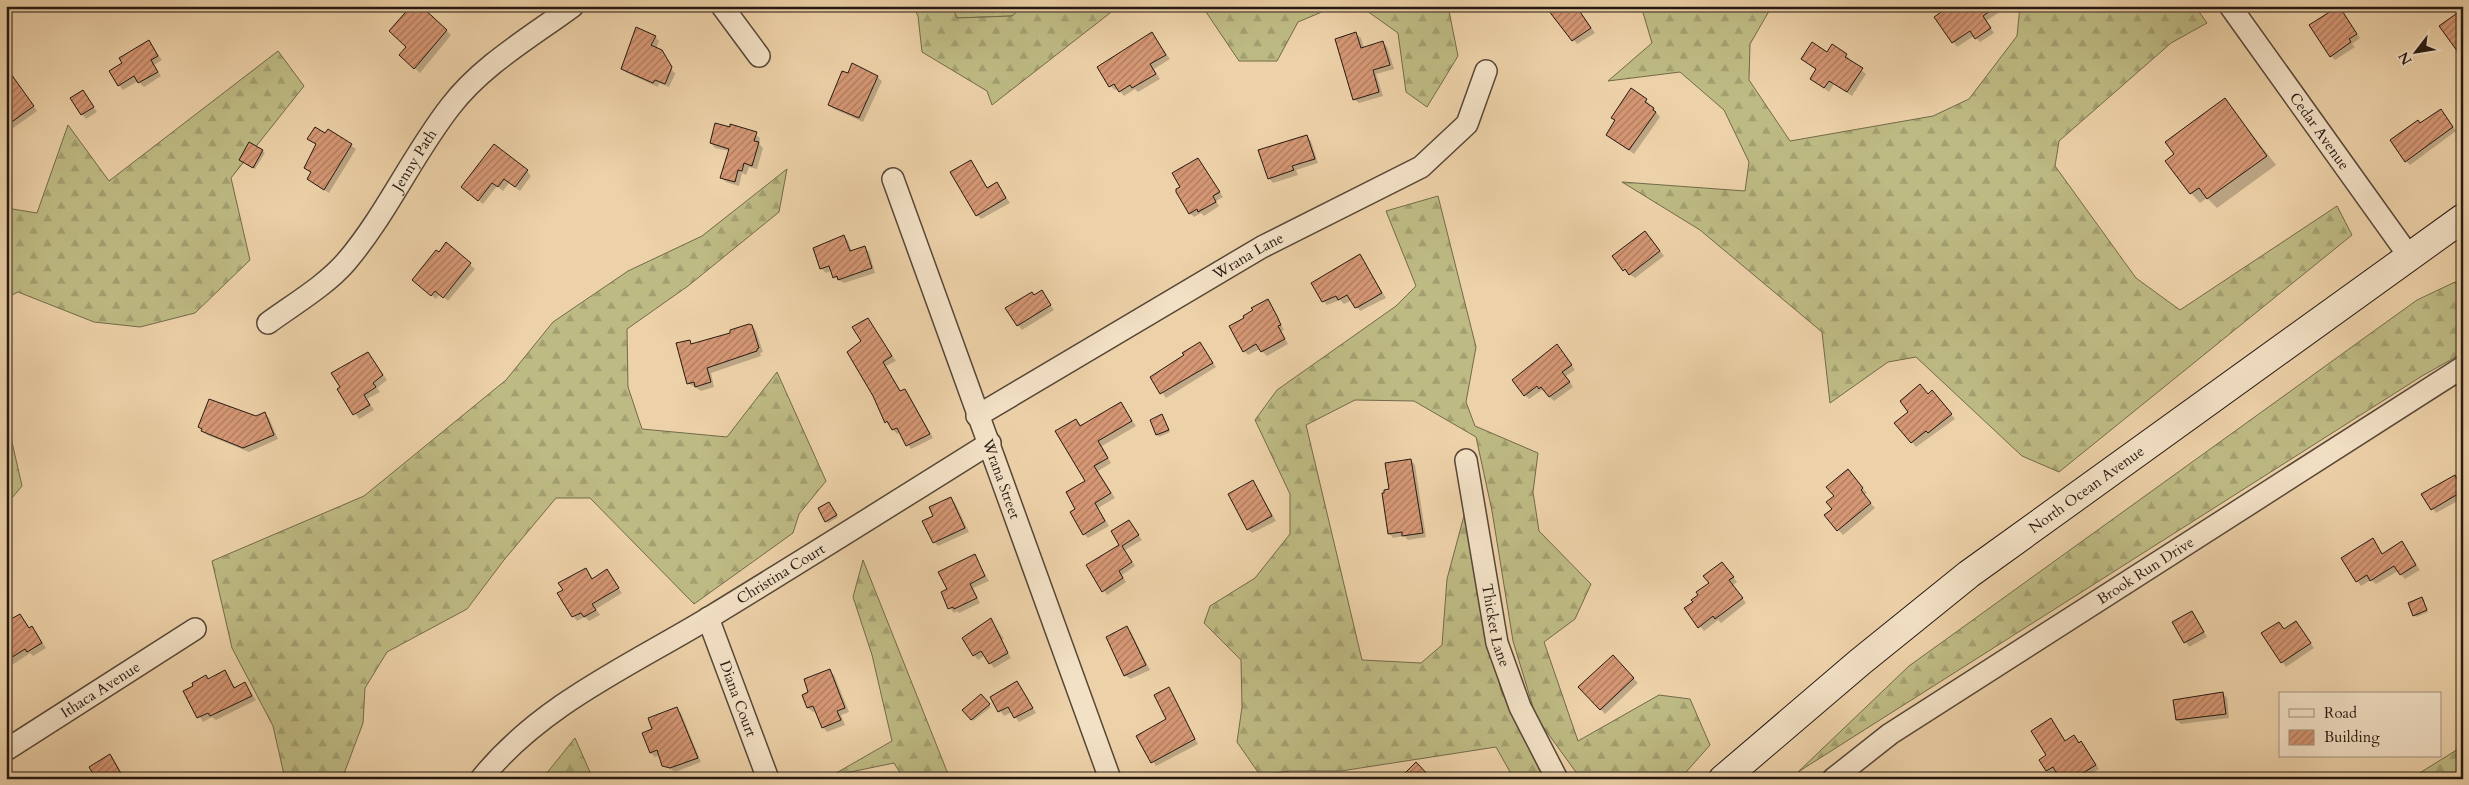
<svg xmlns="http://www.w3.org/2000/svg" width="2469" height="785" font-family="Cardo,serif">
<defs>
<pattern id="grass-dots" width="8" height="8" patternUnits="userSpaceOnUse" patternTransform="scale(1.25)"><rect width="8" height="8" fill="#beba83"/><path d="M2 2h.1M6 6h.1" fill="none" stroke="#a39f70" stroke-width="1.8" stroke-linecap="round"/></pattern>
<pattern id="forest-firs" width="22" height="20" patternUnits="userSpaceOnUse" patternTransform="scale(1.25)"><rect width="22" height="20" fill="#beba83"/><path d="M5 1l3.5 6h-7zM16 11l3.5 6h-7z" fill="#a39f70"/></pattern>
<pattern id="building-hatch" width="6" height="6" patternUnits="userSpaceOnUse" patternTransform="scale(1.25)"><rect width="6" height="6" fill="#d59774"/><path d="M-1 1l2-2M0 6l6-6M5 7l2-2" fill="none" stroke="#ad7a5e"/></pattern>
</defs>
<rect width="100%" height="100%" fill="#edd1a8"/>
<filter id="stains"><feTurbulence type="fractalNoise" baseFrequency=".004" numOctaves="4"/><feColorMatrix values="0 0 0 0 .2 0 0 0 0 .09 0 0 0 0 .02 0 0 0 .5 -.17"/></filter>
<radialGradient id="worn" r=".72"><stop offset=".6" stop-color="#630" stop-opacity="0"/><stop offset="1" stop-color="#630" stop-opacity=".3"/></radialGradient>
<!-- grass -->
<path fill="url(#grass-dots)" stroke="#726a4a" d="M952,6H1023L1012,16L957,18Z"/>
<!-- forest -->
<path fill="url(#forest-firs)" stroke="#726a4a" d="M913,6H952L957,18L1012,16L1023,6H1119L992,105L987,91L922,52L918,16Z
M1202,6H1336L1298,22L1277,61H1239Z
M1360,6H1448L1458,56L1427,107L1406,92L1398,33Z
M1641,6H1772L1750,44L1749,80L1790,141L1933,116L1969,99L2017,36L2020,6H2195L2207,23L2171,43L2059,141L2055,166L2136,278L2180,310L2337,206L2352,235L2059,472L2022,456L1916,357L1888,362L1830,403L1822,332L1700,230L1622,182L1745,191L1749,162L1724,110L1680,72L1608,81L1652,43Z
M278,51L304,86L231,178L250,260L195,313L140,327L94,322L18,292L6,298V208L37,213L68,125L109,181Z
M787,169L779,212L688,286L627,329L628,387L642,429L727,437L777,372L826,481L799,514L793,533L694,604L590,498H556L504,560L467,609L387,652L365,688L363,723L342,779H285L273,726L232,648L212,561L364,496L506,380L553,322L628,271L702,236Z
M1438,196L1476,347L1466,402L1475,426L1538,453L1533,492L1539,531L1591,584L1575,619L1544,642L1578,741L1659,695L1690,699L1710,745L1680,779H1581L1536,717L1513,641L1492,511L1476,437L1414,401L1355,400L1306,425L1362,660L1421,663L1442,645L1447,579L1465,512L1501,691L1547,779H1514L1496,747L1341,771H1290L1260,775L1237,742L1242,707L1241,660L1204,623L1210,606L1255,578L1290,534V494L1255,420L1277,390L1396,306L1416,286L1386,211Z
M2455,282L2463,288V353L2422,376L1798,772L1909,666L2417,300Z
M6,428L9,429L22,486L6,505Z
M863,560L950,779H904L894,763L831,776L892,741L872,655L853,597Z
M575,738L593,779H542Z
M2463,746V779H2410Z"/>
<!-- shadow -->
<path fill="#0003" d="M1548,6H1589L1581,13L1595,33L1577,44Z
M1951,6H1998L2001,11L1986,21L1994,33L1980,42L1974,36L1957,47L1936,18Z
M2339,7L2360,38L2352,44L2355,47L2335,60L2331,56Z
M446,30L451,35L420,73L405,59Z
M1152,34L1170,59L1154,69L1160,79L1138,92L1135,89L1124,96L1118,89L1115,90L1110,86Z
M1356,34L1361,38L1364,48L1383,43L1387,47L1394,69L1376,74L1383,96L1359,103L1354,99Z
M655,37L659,41L656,49L662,53L674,73L676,72L669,87L659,83L658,87L627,73L622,69Z
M149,42L162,60L154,65L161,76L144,87L138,81L123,90L119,85L124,64Z
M1827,54L1846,55L1850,59L1849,61L1866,74L1852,96L1834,84L1829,92L1812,79L1817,70L1802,59Z
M877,77L882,81L863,122L834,109L830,105Z
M14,80L37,111L6,133V86Z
M83,92L97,112L86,119L82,114Z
M1646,100L1660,117L1634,154L1607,135Z
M2225,100L2276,165L2217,208L2207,198L2200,203L2191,193L2176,154Z
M2441,110L2456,131L2410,165L2406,161Z
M716,124L749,130L760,138L759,144L763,148L757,169L749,167L746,175L742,173L739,186L726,182L722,178L729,151L715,148L711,143Z
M328,130L356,149L329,193L308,179L312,173L306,168L316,145L309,139L325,135Z
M1307,137L1311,141L1318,163L1296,170L1298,175L1273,183L1269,178Z
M249,144L265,153L255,169L240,160Z
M1198,159L1223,197L1216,201L1219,206L1204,216L1201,213L1194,217L1190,213L1182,187Z
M970,161L988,189L997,184L1010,203L981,219L977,215Z
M527,171L531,176L520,191L509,183L503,191L497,186L483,204L467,191Z
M844,236L848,241L852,252L865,248L869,252L875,273L844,283L834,277L832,270L826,273L821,268Z
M1650,237L1664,256L1635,278L1624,270L1614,257Z
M447,244L475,269L448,301L440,294L436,299L418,284Z
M1359,255L1386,298L1360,311L1352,300L1344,304L1340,300L1327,305L1323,301Z
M1042,292L1054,310L1022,330L1018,325L1032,293L1035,296Z
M1267,301L1284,330L1281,331L1288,344L1267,356L1260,349L1248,355L1244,351Z
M867,319L896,361L886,366L901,392L905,391L909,395L933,438L911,449L900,432L897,434L886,422L862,342Z
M752,326L756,331L763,352L760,353L761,356L711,373L714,387L701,391L688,383L689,341L693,345Z
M1200,343L1216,367L1166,398L1152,378L1185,356Z
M1561,350L1575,370L1566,376L1573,387L1554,401L1542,390L1529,399L1525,395Z
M368,353L387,380L377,388L380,392L367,399L374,410L359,419L339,389Z
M1937,397L1955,419L1916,447L1912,442Z
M1121,404L1136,426L1102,446L1111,463L1098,471L1115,498L1098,508L1109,526L1088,538L1084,534L1077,509L1087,481L1076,420L1082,426Z
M264,414L269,418L278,439L249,452L207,435L199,426L256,417Z
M1163,418L1170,432L1159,437L1151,421Z
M1411,460L1415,465L1426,537L1408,540L1404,536L1393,538L1389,533L1390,490Z
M1852,475L1867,493L1864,495L1875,508L1843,535L1826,516L1834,509L1836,496Z
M2454,477L2463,487V498L2436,513L2423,495Z
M1253,482L1276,521L1252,533L1248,529Z
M950,499L955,503L969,532L938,546L934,542L935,516Z
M829,503L838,517L828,523L826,521Z
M1129,521L1142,540L1125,550L1135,566L1122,575L1126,582L1107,595L1088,565L1120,545Z
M2372,540L2383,555L2401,543L2420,570L2405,579L2398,571L2376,584L2371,580L2361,586L2357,581Z
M974,556L989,581L973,588L980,603L959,613L957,611L954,613L950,608L948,590Z
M1726,568L1737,582L1733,585L1746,603L1721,623L1718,620L1704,631L1686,609Z
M586,570L593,579L607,571L622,593L596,609L600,615L589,621L585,617L577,621L573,616Z
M2422,599L2428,612L2416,617L2415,615Z
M2192,613L2207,637L2189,647L2174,623Z
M19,615L30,629L36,632L46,648L33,656L30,653L9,667L6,664V624Z
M991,620L1004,639L1001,640L1011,658L994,668L985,655L978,660L974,655Z
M2300,627L2314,648L2286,667L2263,634Z
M1127,628L1131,632L1150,670L1130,679L1125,675Z
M1613,657L1638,683L1605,714L1580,687Z
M829,670L834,675L849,712L841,715L845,725L827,732L823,727L816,711L813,712L808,708L803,695L810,693Z
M225,672L236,689L245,684L256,700L216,720L212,717L203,722L185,692L206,677L209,680Z
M1017,682L1036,713L1019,722L1012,712L1004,716L991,697Z
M1169,689L1198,744L1156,766L1138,736L1168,720Z
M2222,693L2227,698L2229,718L2181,724L2177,720Z
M981,695L991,707L973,721L964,710Z
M676,708L681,713L701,762L675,772L664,765L660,755L655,757L651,753L654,730Z
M2051,720L2066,742L2074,737L2085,747L2099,769L2084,779H2062L2057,771L2052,775L2047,771L2041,760L2048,756Z
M110,756L114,760L125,779H97Z"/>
<!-- building -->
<path fill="url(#building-hatch)" stroke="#251911" d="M411,6H421L447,30L414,69L399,55L406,47L389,31Z
M1545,6H1576L1591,28L1572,41Z
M1950,6H1997L1983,16L1991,28L1975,39L1970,31L1952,43L1934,17Z
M2339,6L2357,34L2349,39L2351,42L2330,57L2309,25Z
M2463,9V59L2439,26Z
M636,27L656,36L651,45L662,50L672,67L665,84L655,80L653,83L621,69Z
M1152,32L1166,55L1150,64L1156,74L1132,88L1130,85L1119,92L1114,84L1109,87L1097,67Z
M1356,32L1361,48L1383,41L1390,65L1373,70L1379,92L1353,100L1335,39Z
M149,40L158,56L151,60L158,72L138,83L134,76L118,86L109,71L122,63L119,58Z
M1812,42L1827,52L1832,44L1847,54L1845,57L1863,68L1847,92L1829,81L1824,88L1810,79L1816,69L1801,59Z
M852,63L878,76L859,118L828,105L842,71L848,73Z
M6,67L34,106L6,126Z
M1631,88L1647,99L1645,102L1654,108L1653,110L1656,112L1629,150L1606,135L1615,120L1611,118Z
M83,90L94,107L81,115L70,98Z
M2225,98L2267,156L2207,199L2199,188L2190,194L2165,161L2174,154L2165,142Z
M2441,109L2453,127L2405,162L2390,140L2418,120L2420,123Z
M715,123L730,127V124L757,132L754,141L759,142L752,166L744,163L742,171L738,170L735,182L720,178L729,149L710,143Z
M315,127L325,133L328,129L352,144L324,190L307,179L311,172L304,168L316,144L307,139Z
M1307,135L1315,159L1292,166L1294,170L1268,179L1258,150Z
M249,142L263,150L253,168L239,160Z
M494,144L528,170L515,187L504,179L498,187L492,183L478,201L461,187Z
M1198,158L1220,192L1213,196L1216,202L1198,212L1197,209L1189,214L1176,192V189L1180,187L1172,173Z
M971,160L987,188L997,182L1006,198L976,216L950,172Z
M1645,231L1660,251L1629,275L1625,269L1623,271L1612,256Z
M844,235L850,251L865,246L872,268L838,280L837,276L833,278L829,266L820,269L813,248Z
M446,242L471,263L443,298L435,291L431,296L412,280L436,250L439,252Z
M1360,254L1382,293L1358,307L1355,308L1347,295L1338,300L1336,296L1322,302L1311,283Z
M1042,290L1051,305L1017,326L1005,308L1032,292L1034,295Z
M1268,299L1277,316L1281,325L1278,326L1285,339L1261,352L1256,344L1243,352L1229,326L1244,318L1243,316L1253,310L1251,308Z
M868,318L892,356L883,362L900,391L905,389L930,434L906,446L897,428L892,430L887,421L885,423L873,396L847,352L861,341L852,327Z
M749,324L752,325L759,348L757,349V351L707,368L711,382L695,387L694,382L687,384L676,343L690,340L691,344L730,333V330Z
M1200,342L1213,363L1160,394L1150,377L1184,355L1182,353Z
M1557,344L1572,365L1562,372L1570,382L1549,397L1541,387L1539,389L1537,386L1524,396L1512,380Z
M368,352L383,375L373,383L376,387L364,395L370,405L353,415L337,389L340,387L331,373Z
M1920,384L1928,394L1932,390L1952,414L1928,433L1926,431L1911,443L1894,423L1908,412L1900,401Z
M209,399L256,416L265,412L274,435L243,448L201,431L202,429L198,427Z
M1121,402L1132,421L1098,441L1108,458L1094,466L1111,493L1095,503L1105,521L1083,535L1070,512L1075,509L1066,492L1085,481L1055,431L1076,419L1080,426Z
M1162,414L1169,430L1156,435L1150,420Z
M1411,459L1423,533L1402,536V532L1388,534L1382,493H1384V490L1389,489L1385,463Z
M1848,469L1863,488L1861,490L1871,503L1837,531L1824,515L1832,509L1826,502L1834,496L1826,487Z
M2455,475L2463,491L2431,510L2421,494Z
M1253,480L1272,516L1247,530L1228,494Z
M951,497L965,528L933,543L922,521L933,516L929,507Z
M829,502L837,515L825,522L818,508Z
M1129,520L1139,535L1122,546L1132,562L1119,571L1123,578L1102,592L1086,565L1119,545L1111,531Z
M2373,538L2382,554L2402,541L2416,565L2400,575L2394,566L2370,581L2367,575L2356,582L2341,558Z
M975,554L985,576L970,584L977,598L954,609L953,607L948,609L941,592L947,589L938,572Z
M1722,562L1734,577L1729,580L1743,598L1715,619L1713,616L1698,628L1684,608L1693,602L1691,600L1698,595L1696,592L1709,583L1703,576Z
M586,568L592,579L607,569L619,588L592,604L596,610L584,617L581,613L572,617L557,593L563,590L558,583Z
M2422,597L2427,610L2413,616L2408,603Z
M2192,611L2204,632L2184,643L2172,622Z
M20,614L29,628L32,626L42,643L27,652L25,649L6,661V622Z
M991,618L1008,653L989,664L981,651L973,656L962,638Z
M2296,621L2311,643L2281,663L2261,633L2279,622L2284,629Z
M1127,626L1146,665L1124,676L1106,637Z
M1613,655L1634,678L1600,710L1578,687Z
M830,669L845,708L837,711L841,720L822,728L813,706L807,708L802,695L808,692L804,679Z
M225,670L234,688L245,682L252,696L210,716L208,713L197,718L183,691L193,686L192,683L206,675L208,679Z
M1017,681L1033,708L1014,718L1008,707L998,712L990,697Z
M1169,687L1195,739L1151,763L1136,736L1166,719L1154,695Z
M2223,692L2226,714L2176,720L2173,700Z
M981,694L990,704L971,720L962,710Z
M677,707L698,758L670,768L662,766L657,750L650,753L642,733L652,729L648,718Z
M2051,718L2065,741L2074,735L2079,743L2081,741L2096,765L2073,779H2060L2053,767L2046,771L2039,760L2046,755L2031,731Z
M110,754L124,779H96L89,767Z
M1416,762L1432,779H1399Z"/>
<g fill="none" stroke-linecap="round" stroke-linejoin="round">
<defs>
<g id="street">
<path d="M722,6L759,56"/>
<path id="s1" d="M2230,6L2409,256"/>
<path id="s2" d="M893,179L1110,779"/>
<path id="s3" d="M268,323C294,304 325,286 346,262C386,215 412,156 450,107C482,65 531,37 573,6"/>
<path id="s4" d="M977,416L1262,247L1421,167L1467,124L1486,71"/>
<path id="s5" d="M1466,460L1497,643L1520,707L1557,779"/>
<path id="s6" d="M708,618L768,779"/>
<path id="s7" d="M6,750L195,629"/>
<path id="s8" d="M481,779C539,706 629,666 707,619C802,561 896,502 990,443"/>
<path id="s9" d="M1833,779L1890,734L2463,367"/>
</g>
<g id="secondary">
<path id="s10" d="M1723,779L1860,662L1969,574L2463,218"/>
</g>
</defs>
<!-- street casing -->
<use href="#street" stroke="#574737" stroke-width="24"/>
<!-- secondary casing -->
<use href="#secondary" stroke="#251911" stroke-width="30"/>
<!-- street -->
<use href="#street" stroke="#f3e1c6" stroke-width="21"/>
<!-- secondary -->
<use href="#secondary" stroke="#f3e1c6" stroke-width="28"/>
</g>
<g text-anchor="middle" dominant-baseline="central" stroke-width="5" stroke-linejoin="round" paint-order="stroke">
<!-- street labels -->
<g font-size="15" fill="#251911" stroke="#f3e1c6">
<text stroke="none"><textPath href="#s1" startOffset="154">Cedar Avenue</textPath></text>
<text stroke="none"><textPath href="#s3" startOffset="222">Jenny Path</textPath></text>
<text stroke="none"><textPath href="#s4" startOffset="315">Wrana Lane</textPath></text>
<text stroke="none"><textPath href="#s2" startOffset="319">Wrana Street</textPath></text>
<text stroke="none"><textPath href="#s10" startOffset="465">North Ocean Avenue</textPath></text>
<text stroke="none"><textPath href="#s9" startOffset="376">Brook Run Drive</textPath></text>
<text stroke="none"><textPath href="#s8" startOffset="365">Christina Court</textPath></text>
<text stroke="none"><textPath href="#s5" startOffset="168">Thicket Lane</textPath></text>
<text stroke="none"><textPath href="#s7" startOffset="112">Ithaca Avenue</textPath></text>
<text stroke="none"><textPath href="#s6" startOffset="86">Diana Court</textPath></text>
</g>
</g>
<!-- margin -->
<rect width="2469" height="785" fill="none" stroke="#edd1a8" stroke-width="25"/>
<rect x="8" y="8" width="2454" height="770" fill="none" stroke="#251911" stroke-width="2.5"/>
<rect x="12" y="12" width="2444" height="760" fill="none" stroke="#251911"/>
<!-- legend -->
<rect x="2279" y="692" width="162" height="65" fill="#f3e1c6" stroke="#a1917e"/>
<rect x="2289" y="709" width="25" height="8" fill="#f3e1c6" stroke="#a1917e"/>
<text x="2324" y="718" font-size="15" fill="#251911">Road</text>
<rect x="2289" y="730" width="25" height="15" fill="url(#building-hatch)" stroke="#a1917e"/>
<text x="2324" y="742" font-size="15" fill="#251911">Building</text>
<!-- north arrow -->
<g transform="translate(2416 52) rotate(239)" stroke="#f3e1c6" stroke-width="4" paint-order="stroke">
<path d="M0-4L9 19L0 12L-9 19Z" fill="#251911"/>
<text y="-8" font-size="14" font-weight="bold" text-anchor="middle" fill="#251911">N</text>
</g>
<rect width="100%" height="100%" filter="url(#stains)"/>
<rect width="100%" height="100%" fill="url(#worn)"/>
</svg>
